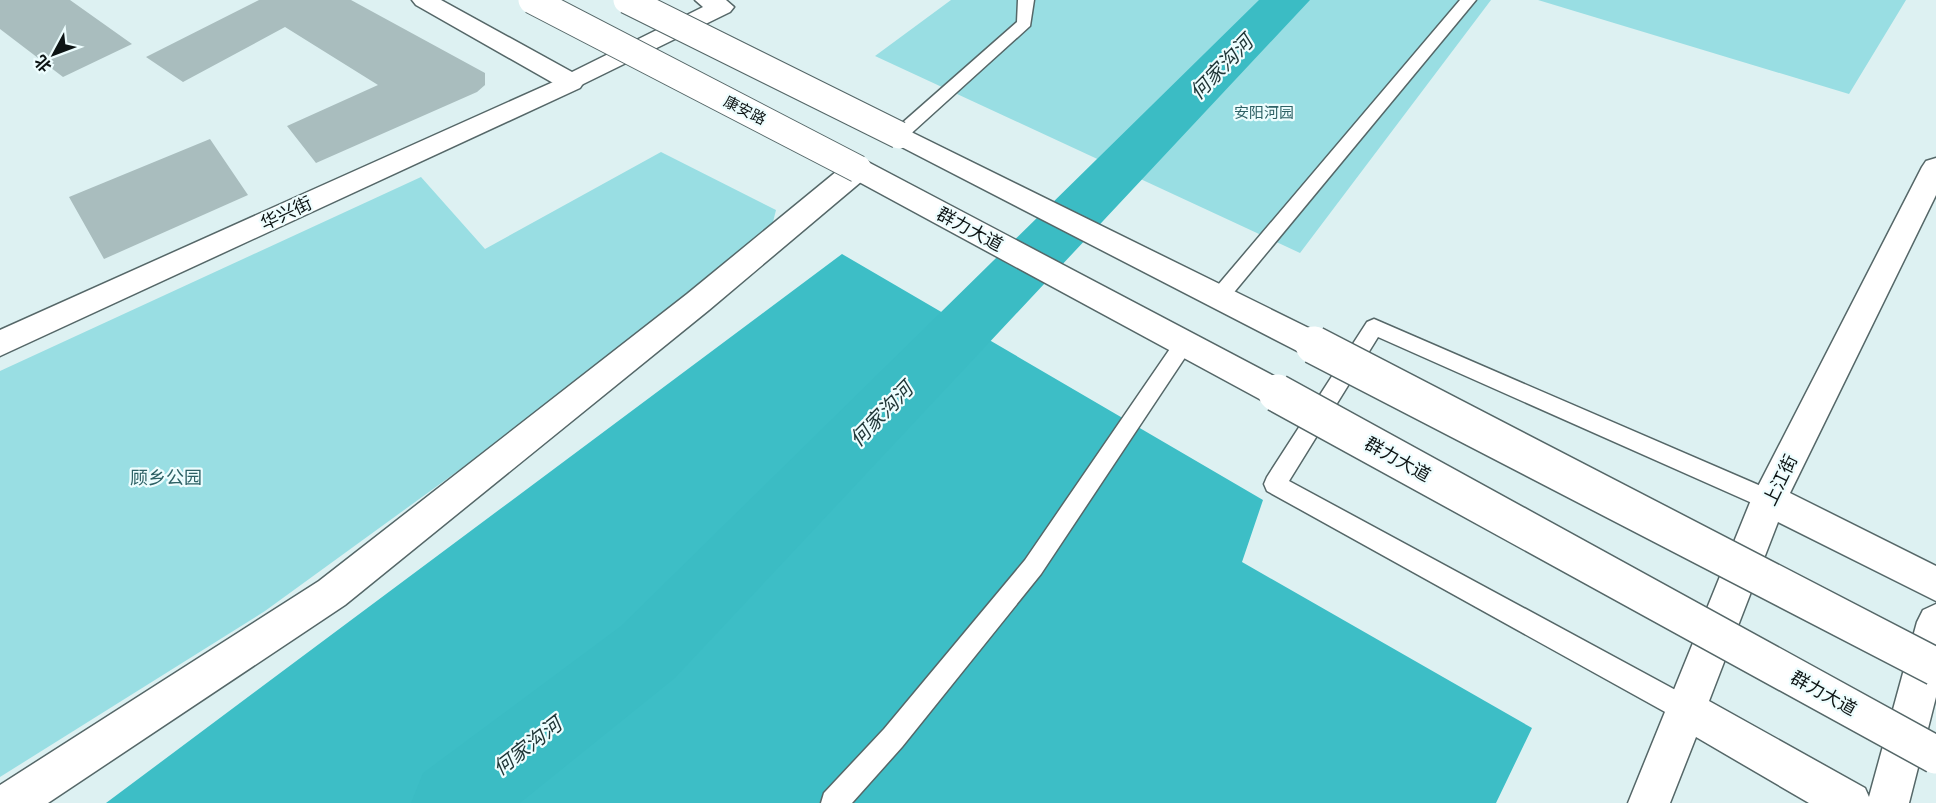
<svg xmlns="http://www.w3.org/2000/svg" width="1936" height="803" font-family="'IBM Plex Sans','Noto Sans SC',sans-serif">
<rect width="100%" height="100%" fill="#ddf1f2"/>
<!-- green -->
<path fill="#99dee3" d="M951,0H1491L1300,253L875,56Z
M1538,0H1906L1849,94Z
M661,152L776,210L772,226L495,444L265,611L0,777V371L421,177L485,249Z"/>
<!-- forest -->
<path fill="#3dbec6" d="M842,254L1263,500L1242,562L1532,728L1496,803H106Z"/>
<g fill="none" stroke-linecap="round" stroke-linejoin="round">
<!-- river -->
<path fill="#3bbcc4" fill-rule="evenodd" d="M1259,0H1310L675,678L520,803H411L423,773L621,626Z"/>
</g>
<!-- building -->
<path fill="#a9bdbe" d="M0,0H70L132,44L63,77L0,29Z
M259,0H351L485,73V85L477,92L316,163L287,126L378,85L285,27L183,82L146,57Z
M210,139L248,195L104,259L69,197Z"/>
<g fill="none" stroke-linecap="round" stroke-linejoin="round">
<defs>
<path id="service" d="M1018,0H1034L1030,26L905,139H893L890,135L893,131L1017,22Z
M1460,0H1476L1226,302L1219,304L1212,302L1209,297L1212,292Z
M1374,319L1777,493L1780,500L1777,507L1769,510L1761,507L1378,337L1289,481L1694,700L1698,709L1694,718L1685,721L1676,718L1267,491L1264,484L1267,477L1367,322Z
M1183,337L1190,340L1193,345L1190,350L1041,574L902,747L852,803H821L824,793L884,729L1025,560L1176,340Z"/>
<path id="minor" d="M571,74L580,76L584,82L580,88L0,356V330Z
M858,160L868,162L872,169L868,176L709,310L345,605L48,803H0V785L319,581L687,294L848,162Z"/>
<path id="secondary" d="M412,0H441L572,72L703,7L695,0H726L734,7L730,12L571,90L562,88L416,5Z"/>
<path id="primary" d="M899,126L1325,336L1330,345L1325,354L1314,357L1303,354L890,141L886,135L890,129Z
M1936,158V195L1790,493L1936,566V601L1778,522L1709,701L1865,788L1869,797L1917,622L1923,610L1936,604V697L1909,803H1809L1696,737L1670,803H1628L1751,500L1922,167L1926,161Z
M858,160L868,162L1289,384L1293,393L1289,402L1277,406L1265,402L848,176L844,169L848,162Z"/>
</defs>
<!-- service casing -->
<use href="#service" stroke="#556768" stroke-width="3"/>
<!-- minor casing -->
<use href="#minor" stroke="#556768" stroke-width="3"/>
<!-- secondary casing -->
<use href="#secondary" stroke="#556768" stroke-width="3"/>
<!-- primary casing -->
<use href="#primary" stroke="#556768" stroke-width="3"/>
<!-- service -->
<use href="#service" fill="#fff" fill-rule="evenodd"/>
<!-- minor -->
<use href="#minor" fill="#fff" fill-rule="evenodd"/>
<!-- secondary -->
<use href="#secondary" fill="#fff" fill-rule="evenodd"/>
<!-- primary -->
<use href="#primary" fill="#fff" fill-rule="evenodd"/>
<defs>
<path id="primary-bridge-far1" d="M532,0L858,169
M627,0L899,135"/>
<path id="primary-bridge" d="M1314,345L1936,667
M1277,393L1936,755"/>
</defs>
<!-- primary-bridge-far1 casing -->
<use href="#primary-bridge-far1" stroke="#556768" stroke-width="29" stroke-linecap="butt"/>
<!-- primary-bridge casing -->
<use href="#primary-bridge" stroke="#556768" stroke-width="40" stroke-linecap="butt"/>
<!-- primary-bridge-far1 -->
<use href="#primary-bridge-far1" stroke="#fff" stroke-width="27"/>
<!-- primary-bridge -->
<use href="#primary-bridge" stroke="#fff" stroke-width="37"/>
</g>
<g text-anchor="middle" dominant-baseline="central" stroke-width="4.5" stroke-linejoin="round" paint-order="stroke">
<!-- far-street labels -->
<g font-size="15" fill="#0d1414" stroke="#edfdfe">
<text transform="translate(745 110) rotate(27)">康安路</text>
</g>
<!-- far-park labels -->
<g font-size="15" fill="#2d6165" stroke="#edfdfe">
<text x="1264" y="112">安阳河园</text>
</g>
<!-- street labels -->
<g font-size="18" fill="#0d1414" stroke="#edfdfe">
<text transform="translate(286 213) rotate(-25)">华兴街</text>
<text transform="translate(970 229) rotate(28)">群力大道</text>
<text transform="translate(1398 459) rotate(29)">群力大道</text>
<text transform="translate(1780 480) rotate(-64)">上江街</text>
<text transform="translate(1824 693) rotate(29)">群力大道</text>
</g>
<!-- park labels -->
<g font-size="18" fill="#2d6165" stroke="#edfdfe">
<text x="166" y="477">顾乡公园</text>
</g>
<!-- water labels -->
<g font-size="20" font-style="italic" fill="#203637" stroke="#edfdfe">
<text transform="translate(1221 67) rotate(-46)">何家沟河</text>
<text transform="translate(881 414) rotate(-46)">何家沟河</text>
<text transform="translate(527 746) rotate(-38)">何家沟河</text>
</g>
</g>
<!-- north arrow -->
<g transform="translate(54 54) rotate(229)" stroke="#edfdfe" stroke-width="4.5" paint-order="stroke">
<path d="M0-4.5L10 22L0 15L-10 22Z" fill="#0d1414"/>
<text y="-9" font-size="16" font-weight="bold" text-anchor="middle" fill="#0d1414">北</text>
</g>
</svg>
